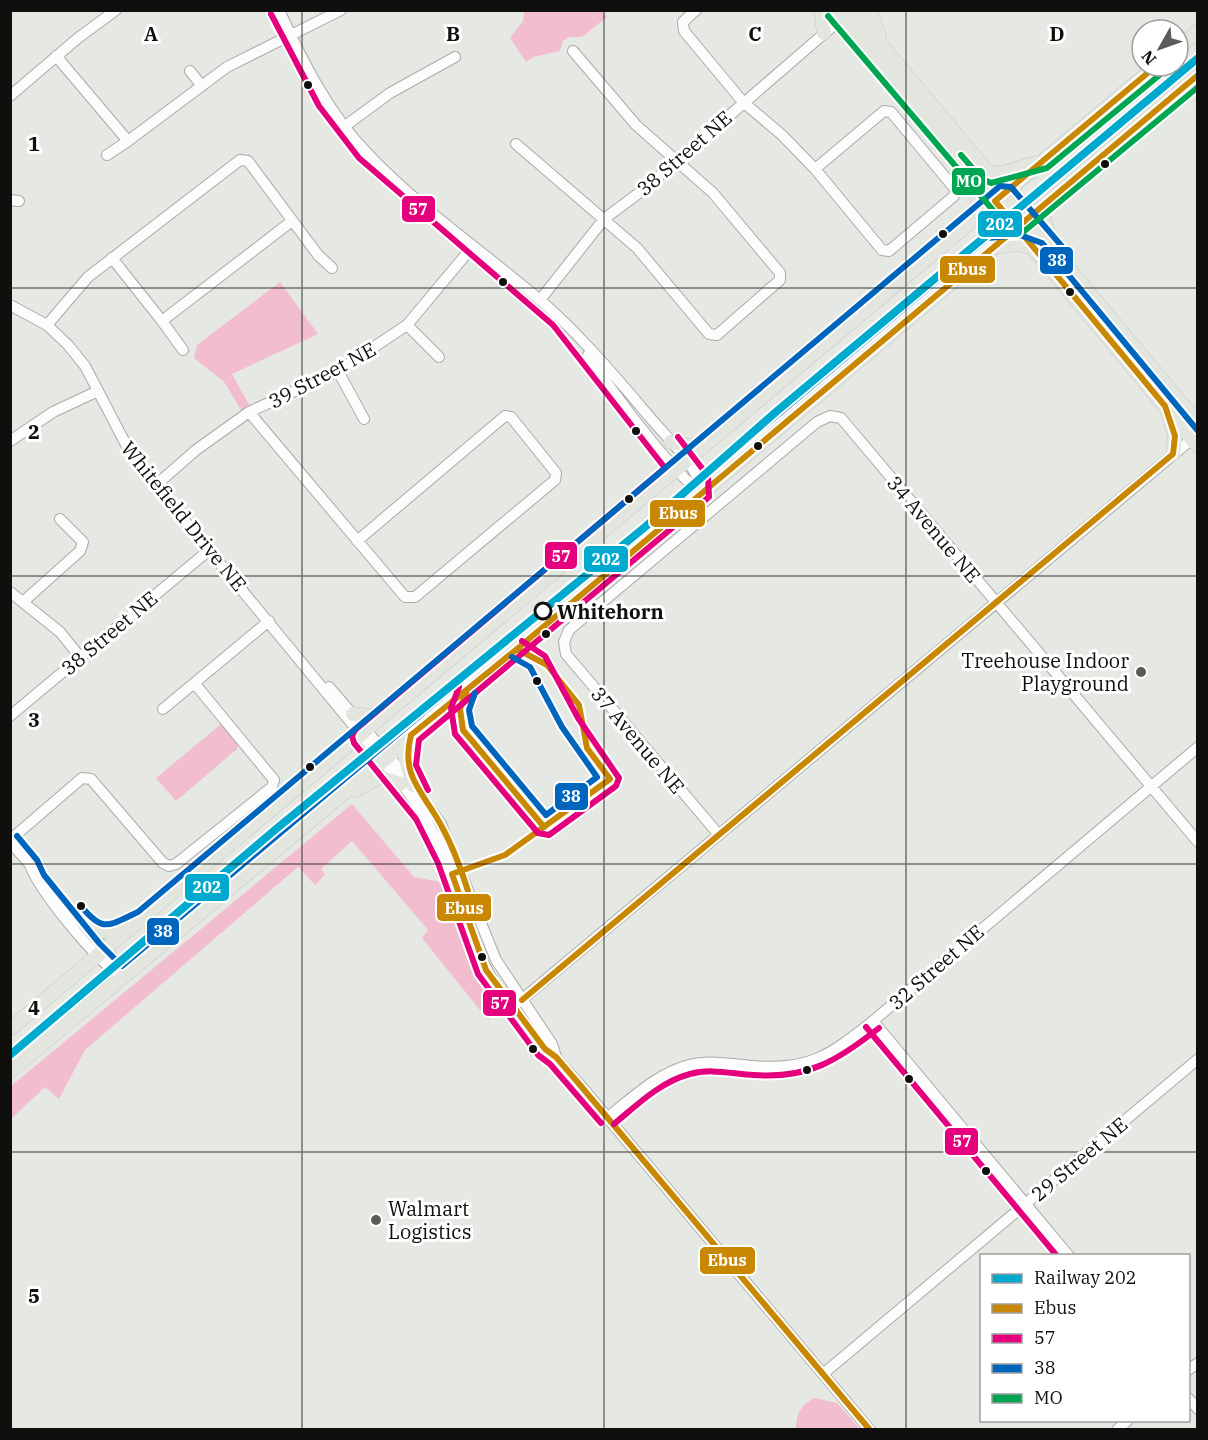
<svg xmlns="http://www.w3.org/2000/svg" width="1208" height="1440" font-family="'IBM Plex Serif',serif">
<rect width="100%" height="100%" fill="#e6e9e3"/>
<!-- green -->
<path fill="#f2becf" d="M524,11H603L607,17L582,37H570L563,41L560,51L533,57L526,62L510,38L523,21Z
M280,282L318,334L232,374L250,406L241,410L224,382L194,358L197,345Z
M221,724L238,744L237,749L176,801L156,778Z
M352,804L414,877L441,882L475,974L497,1011L488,1020L422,938L428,930L352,841L321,869L325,875L315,885L298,867L85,1050L59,1099L45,1087L11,1119V1086Z
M815,1398L837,1403L860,1429H796C797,1413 800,1405 815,1398Z"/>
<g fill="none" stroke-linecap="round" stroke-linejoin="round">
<defs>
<path id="minor" d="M279,10C302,60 328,113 367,153C419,208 482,251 540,300C582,336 618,380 654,422C671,442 698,466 702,492
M696,10L683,22L684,31L743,102L782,135L815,169
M56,56L128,141L227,67L341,10
M190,71L202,86
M10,96L78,38L116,10
M884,111L891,112L955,189L954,196L889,251L882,250L815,169Z
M345,126L390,93L455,57
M516,144L637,248L709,334L717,335L780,280V273L713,193L636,125L573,51
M107,155L128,141
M10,200L19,201
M112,258L162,321L292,221
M540,300L604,219L643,190L848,13
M10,305L47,325L68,345L85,366L133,458L409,793C427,819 441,844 452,874C463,905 470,939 486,968C508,1013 548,1048 580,1085L870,1430
M162,321L183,350
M47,325L88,277L240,160L248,161L318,255L332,268
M407,325L439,357
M588,355C606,383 676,479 702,492
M338,371L364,419
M249,412L405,597H415L555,480L556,473L511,417L505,416L357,541
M10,441L53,412L98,391
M156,485L196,450L249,412L338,371L407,325L473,246
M10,592L60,632L80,657
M24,601L80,551L83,542L60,519
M329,687L413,785L441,824L496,960L552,1044L556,1057
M163,709L269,621
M10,716L208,551
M719,835L566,654L564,642L569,630L817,422L830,416L841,418L1198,842
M10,840L82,778L91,779L163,863L169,866L176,864L272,787L274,780L195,684
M10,842L118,964L123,977
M30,865C40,892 98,963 123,977
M513,1007L1198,434
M873,1021L1069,1256
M608,1117C632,1098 658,1073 689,1065C709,1060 732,1064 753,1066C810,1071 830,1055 873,1021L1198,747
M1188,1370L1198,1363
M823,1374L1198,1059
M1188,1398L1198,1409
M1117,1430L1128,1420"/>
<path id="major" d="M821,10L824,33
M835,10L1198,446
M852,10L1198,423
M870,10L879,37
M1178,48L1198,31
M988,172L1003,173L1036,163
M970,177L978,200V215
M1045,202L1043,215L1051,244
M994,247L1019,244L1036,249
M1169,416L1175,436L1173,454
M671,442L689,446L705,442
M353,714L368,716L388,712
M411,735L405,756L413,785
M355,790L380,777L400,784
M90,930L115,932L130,926
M10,1029L1156,66
M10,1071L517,649L1198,75"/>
</defs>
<!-- minor casing -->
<use href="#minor" stroke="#a9aba7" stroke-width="12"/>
<!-- major casing -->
<use href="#major" stroke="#c6c7c4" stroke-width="15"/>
<!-- minor -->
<use href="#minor" stroke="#fbfcfb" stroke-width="10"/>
<!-- major -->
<use href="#major" stroke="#e3e6de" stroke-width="14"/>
<defs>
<path id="bus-1" d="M517,649L547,665L579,705L587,748L610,779
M467,690L460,709L463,730L544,827
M411,735L517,649L1198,75
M411,735C400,778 424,792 442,827C453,847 461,869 468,891
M610,779L505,855L452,874L486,970L545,1049L556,1057L580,1085L870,1430
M522,1000L1173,454L1175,436L1165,406L995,201L1156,66"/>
<path id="bus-2" d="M271,14L319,106L359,158L553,325L665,468L355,730L352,736L354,743L416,819L438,863L478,974L538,1055L550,1064L601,1123
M459,687L451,708L455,734L538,833L549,835L616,786L619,778L578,718L545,656L522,641
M428,790L416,765L419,740L709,497L708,476L678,437
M866,1027L1057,1256
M614,1124C637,1105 660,1082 690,1074C711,1068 733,1074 754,1075C808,1079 837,1061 879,1028"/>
<path id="bus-3" d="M475,693L469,710L472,726L546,815L597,777L562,727L530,667L512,657
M17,836L37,860L44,875L100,944L122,966L988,238L1020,235L1042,243L1198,431
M81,906C103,933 108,926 138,912L1000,186L1011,187L1065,250"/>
<path id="bus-4" d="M828,16L1014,235L1022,233L1198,87
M961,155L982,179L991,183L1047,168L1162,73"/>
</defs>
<!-- bus-1 casing -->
<use href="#bus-1" stroke="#fff" stroke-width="10"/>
<!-- bus-2 casing -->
<use href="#bus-2" stroke="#fff" stroke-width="10"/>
<!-- bus-3 casing -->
<use href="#bus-3" stroke="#fff" stroke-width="10"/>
<!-- bus-4 casing -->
<use href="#bus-4" stroke="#fff" stroke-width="10"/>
<!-- bus-1 -->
<use href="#bus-1" stroke="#c98803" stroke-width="6"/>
<!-- bus-2 -->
<use href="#bus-2" stroke="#e5007d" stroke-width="6"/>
<!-- bus-3 -->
<use href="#bus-3" stroke="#0065bd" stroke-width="6"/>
<!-- bus-4 -->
<use href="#bus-4" stroke="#00a651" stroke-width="6"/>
<defs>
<path id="rail-1" d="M10,1055L276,829L645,527L777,411L1198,58"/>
</defs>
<!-- rail-1 casing -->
<use href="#rail-1" stroke="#fff" stroke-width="12"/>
<!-- rail-1 -->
<use href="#rail-1" stroke="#00a9ce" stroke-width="8"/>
</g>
<!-- grid -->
<path fill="none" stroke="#0f100d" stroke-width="1.5" stroke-opacity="0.55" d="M302,10V1430M604,10V1430M906,10V1430M10,288H1198M10,576H1198M10,864H1198M10,1152H1198"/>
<!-- markers -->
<g fill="#0f100d" stroke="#fff" stroke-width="2">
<circle cx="308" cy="85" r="5"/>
<circle cx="1105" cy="164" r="5"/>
<circle cx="943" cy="234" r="5"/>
<circle cx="503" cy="282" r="5"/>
<circle cx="1070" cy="292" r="5"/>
<circle cx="636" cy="431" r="5"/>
<circle cx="758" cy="446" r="5"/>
<circle cx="629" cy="499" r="5"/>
<circle cx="546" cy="634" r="5"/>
<circle cx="537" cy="681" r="5"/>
<circle cx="310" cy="767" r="5"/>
<circle cx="81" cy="906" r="5"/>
<circle cx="482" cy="957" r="5"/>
<circle cx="533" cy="1049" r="5"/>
<circle cx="807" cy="1070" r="5"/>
<circle cx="909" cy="1079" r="5"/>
<circle cx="986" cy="1171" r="5"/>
</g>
<circle fill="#fff" stroke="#0f100d" stroke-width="3" cx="543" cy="611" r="8"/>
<g fill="#5a5c58" stroke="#fff" stroke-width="2">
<circle cx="1141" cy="672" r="6"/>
<circle cx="376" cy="1220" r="6"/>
</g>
<g text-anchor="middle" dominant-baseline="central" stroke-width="6" stroke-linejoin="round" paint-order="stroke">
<!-- street labels -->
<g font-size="20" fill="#0f100d" stroke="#fff">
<text transform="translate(684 153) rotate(-41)">38 Street NE</text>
<text transform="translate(322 375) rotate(-28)">39 Street NE</text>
<text transform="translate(184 516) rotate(51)">Whitefield Drive NE</text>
<text transform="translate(934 529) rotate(50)">34 Avenue NE</text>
<text transform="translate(109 633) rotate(-40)">38 Street NE</text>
<text transform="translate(638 740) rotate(50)">37 Avenue NE</text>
<text transform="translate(936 967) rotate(-41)">32 Street NE</text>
<text transform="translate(1079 1159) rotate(-40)">29 Street NE</text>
</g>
<!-- stop labels -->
<g font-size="20" font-weight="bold" fill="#0f100d" stroke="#fff" text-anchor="start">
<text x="557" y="611">Whitehorn</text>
</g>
<!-- poi labels -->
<g font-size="20" fill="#0f100d" stroke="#fff" text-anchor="end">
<text x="1129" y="660">Treehouse Indoor<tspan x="1129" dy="23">Playground</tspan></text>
<text x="388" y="1208" text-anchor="start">Walmart<tspan x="388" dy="23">Logistics</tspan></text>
</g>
</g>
<g font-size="20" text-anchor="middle" font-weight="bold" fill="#0f100d" stroke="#fff" stroke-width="6" stroke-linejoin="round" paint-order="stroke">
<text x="151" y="41">A</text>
<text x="453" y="41">B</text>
<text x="755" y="41">C</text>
<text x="1057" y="41">D</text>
<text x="34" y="151">1</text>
<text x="34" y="439">2</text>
<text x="34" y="727">3</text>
<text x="34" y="1015">4</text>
<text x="34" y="1303">5</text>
</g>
<g stroke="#fff" stroke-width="2">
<rect x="951" y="167" width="35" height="29" rx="6" fill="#00a651"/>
<rect x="401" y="195" width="35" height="28" rx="6" fill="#e5007d"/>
<rect x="977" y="210" width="46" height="28" rx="6" fill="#00a9ce"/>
<rect x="1039" y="246" width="35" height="29" rx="6" fill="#0065bd"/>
<rect x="939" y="255" width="57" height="29" rx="6" fill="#c98803"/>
<rect x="649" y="499" width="57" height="29" rx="6" fill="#c98803"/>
<rect x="544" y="541" width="34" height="29" rx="6" fill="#e5007d"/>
<rect x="583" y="545" width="46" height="28" rx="6" fill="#00a9ce"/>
<rect x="554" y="782" width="35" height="29" rx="6" fill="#0065bd"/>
<rect x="184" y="873" width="46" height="29" rx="6" fill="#00a9ce"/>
<rect x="436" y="893" width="56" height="29" rx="6" fill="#c98803"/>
<rect x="146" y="917" width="34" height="29" rx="6" fill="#0065bd"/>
<rect x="482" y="989" width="35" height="28" rx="6" fill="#e5007d"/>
<rect x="944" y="1127" width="35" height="29" rx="6" fill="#e5007d"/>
<rect x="699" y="1246" width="57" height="29" rx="6" fill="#c98803"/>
</g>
<g font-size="16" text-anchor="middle" font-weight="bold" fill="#fff">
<text x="969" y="187">MO</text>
<text x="418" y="215">57</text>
<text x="1000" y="230">202</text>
<text x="1057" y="266">38</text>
<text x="967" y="275">Ebus</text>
<text x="678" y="519">Ebus</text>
<text x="561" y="562">57</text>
<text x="606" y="565">202</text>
<text x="571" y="802">38</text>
<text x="207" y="893">202</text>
<text x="464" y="914">Ebus</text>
<text x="163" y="937">38</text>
<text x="500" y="1009">57</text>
<text x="962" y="1147">57</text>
<text x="727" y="1266">Ebus</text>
</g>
<!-- border -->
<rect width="1208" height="1440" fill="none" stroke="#0f100d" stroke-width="24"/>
<!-- legend -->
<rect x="980" y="1254" width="210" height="168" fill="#ffffff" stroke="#9f9f9e" stroke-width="1.5"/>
<rect x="992" y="1274" width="30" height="9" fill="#00a9ce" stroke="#9f9f9e" stroke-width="1.5"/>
<text x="1034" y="1284" font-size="18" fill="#0f100d">Railway 202</text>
<rect x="992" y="1304" width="30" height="9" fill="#c98803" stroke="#9f9f9e" stroke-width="1.5"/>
<text x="1034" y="1314" font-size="18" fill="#0f100d">Ebus</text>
<rect x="992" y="1334" width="30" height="9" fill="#e5007d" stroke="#9f9f9e" stroke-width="1.5"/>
<text x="1034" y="1344" font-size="18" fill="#0f100d">57</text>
<rect x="992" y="1364" width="30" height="9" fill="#0065bd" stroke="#9f9f9e" stroke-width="1.5"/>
<text x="1034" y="1374" font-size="18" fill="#0f100d">38</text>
<rect x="992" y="1394" width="30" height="9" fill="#00a651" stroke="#9f9f9e" stroke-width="1.5"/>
<text x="1034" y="1404" font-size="18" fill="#0f100d">MO</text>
<!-- north arrow -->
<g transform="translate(1160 48) rotate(230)"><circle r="28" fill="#ffffff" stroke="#9f9f9e" stroke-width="1.5"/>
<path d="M0-4.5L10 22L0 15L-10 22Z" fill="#5a5c58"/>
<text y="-9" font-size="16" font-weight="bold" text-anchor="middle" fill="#0f100d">N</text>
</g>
</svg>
